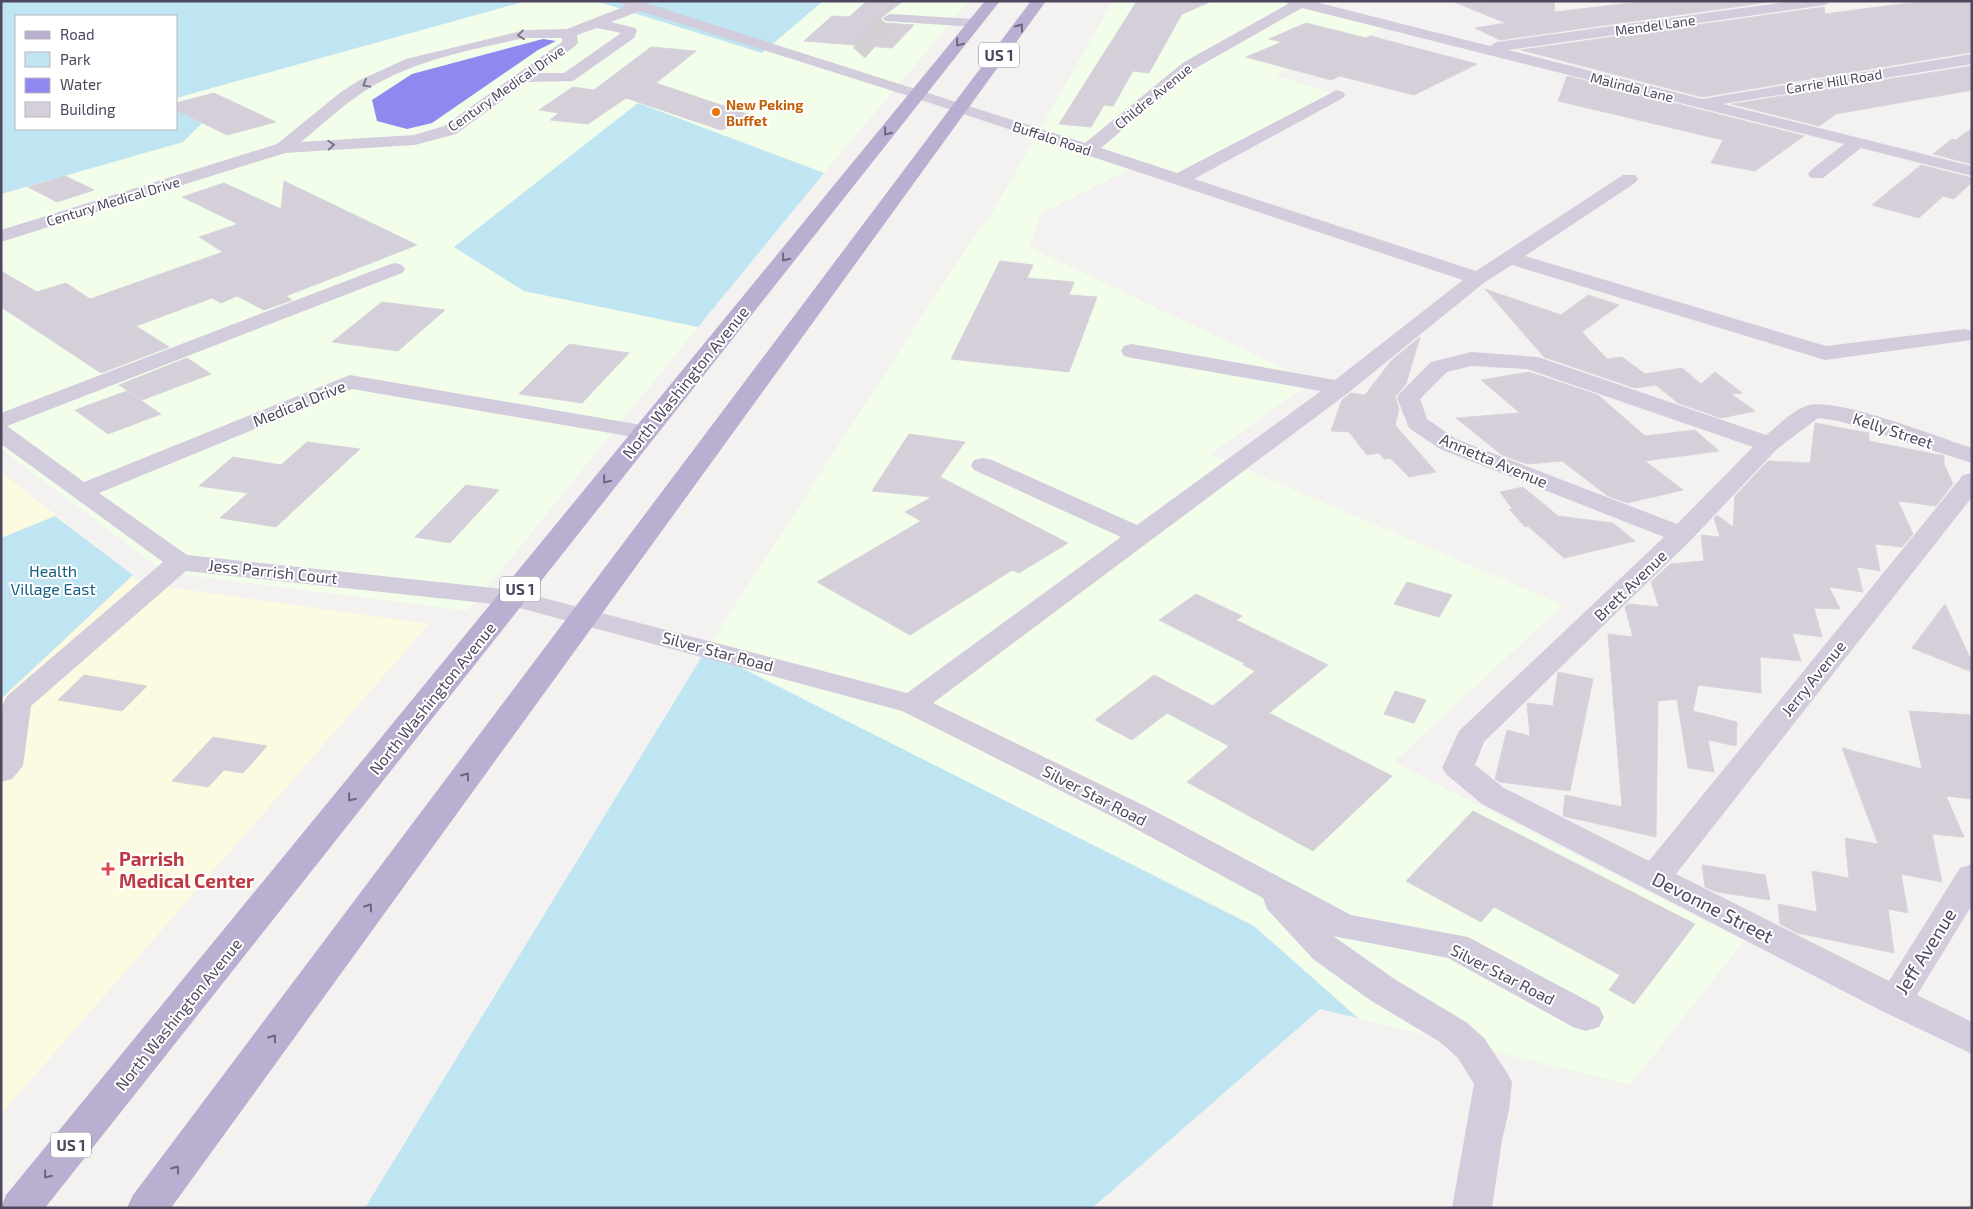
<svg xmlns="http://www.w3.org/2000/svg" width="1973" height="1209" font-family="'Exo 2',sans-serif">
<rect width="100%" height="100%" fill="#f3f2f0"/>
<!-- commercial -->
<path fill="#f2fdea" d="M526,1H596L762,53L823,1H969L824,173L638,104L454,247L524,291L698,327L468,611L165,572L1,449V194L183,142L176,98Z
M1113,1H1280L1384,28L1274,75L1335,94L1168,181L1137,166L1041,213L1029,247L1312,382L1210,454L1563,605L1394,762L1744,941L1630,1085L1358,1018L1254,926L706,650L976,233L991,215Z"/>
<!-- medical -->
<path fill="#fcfae1" d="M1,472L133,575L140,583L429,624L1,1114Z"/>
<!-- green -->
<path fill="#bee5f1" d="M1,1H526L176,98V16H16V129H176V109L202,123L183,142L1,194Z
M596,1H823L762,53Z
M638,103L824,173L698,327L524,291L454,247Z
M55,516L133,575L1,699V538Z
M706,650L1254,926L1358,1018L1320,1009L1092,1208H365Z"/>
<!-- water -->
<path fill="#8f89ef" d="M543,39L556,41L538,50L432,123L407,129L377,121L372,100L412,74Z"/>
<!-- building -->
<path fill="#d4cfd8" stroke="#d8d4dc" d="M867,1H903L881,18V22L885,23L914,25L892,48L804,41L832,16L849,17Z
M1137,1H1212L1182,14L1149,73L1133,71L1113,106L1104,105L1091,127L1059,124Z
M1554,1L1555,12L1647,1H1777L1500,40L1475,28L1506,23L1454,2Z
M1924,1H1972V52L1702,97L1521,50L1824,7L1825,14Z
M1306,23L1366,38L1370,36L1477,64L1414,95L1340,76L1331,80L1246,57L1282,42L1269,39Z
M651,47L696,51L656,83L756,117L721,130L626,98L588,124L550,120L559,113L539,110L573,87L594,90Z
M1972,66V90L1836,114L1819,126L1732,104Z
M1567,76L1804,136L1755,171L1711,163L1723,140L1558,101Z
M214,93L276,122L227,135L176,110V103Z
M1972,128V164L1933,154L1952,139L1956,140Z
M1921,165L1972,178V182L1954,199L1943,196L1919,218L1872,205Z
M65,176L94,190L57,202L28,187Z
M284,181L417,245L286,296L292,300L264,310L237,296L221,303L212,298L136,326L169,347L101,373L1,307V271L37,292L66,283L90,299L223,252L199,237L238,224L182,197L224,183L281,209Z
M1000,261L1033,265L1027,278L1074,282L1069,295L1097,297L1069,372L951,359Z
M1485,289L1561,315L1588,295L1619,305L1582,332L1607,359L1622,357L1645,374L1682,368L1701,384L1715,372L1742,393L1731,394L1755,411L1721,418L1678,403L1656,385L1635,388L1544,357Z
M382,302L445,310L398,351L332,342Z
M1420,337L1406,384L1395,397L1399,409L1395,425L1436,472L1409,477L1390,458L1384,459L1379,453L1367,455L1349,432L1331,431L1342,400L1351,393L1365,395L1391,361Z
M569,344L629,353L582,403L519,394Z
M187,358L211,374L142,400L119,385Z
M1529,372L1598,395L1645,436L1695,430L1719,451L1645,461L1683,490L1627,503L1608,496L1562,461L1527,464L1502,455L1456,418L1520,413L1481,380Z
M127,391L161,414L108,434L75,410Z
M1815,423L1869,433V441L1944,456V464L1953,484L1936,506L1898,501L1913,534L1902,547L1875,544L1880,571L1857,567L1863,592L1829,587L1840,609L1814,608L1822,637L1792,633L1801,661L1760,657L1761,693L1698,685L1693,711L1737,722L1736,746L1708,740L1714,772L1688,768L1677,699L1658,701L1656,837L1563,816L1565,795L1622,807L1608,634L1633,637L1625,607L1628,604L1659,607L1651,582L1670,564L1704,561L1701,535L1720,537L1714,518L1717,515L1733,527L1735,496L1768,461L1810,463Z
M909,434L965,442L940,477L1068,543L1019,573L1012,570L910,635L817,582L921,521L905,512L932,497L872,491Z
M307,442L360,449L276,527L220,518L248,493L199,486L233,457L281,465Z
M466,485L499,490L450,543L415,537Z
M1523,487L1558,516L1613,523L1635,541L1564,558L1528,526L1525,527L1509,509L1513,510L1500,492Z
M1407,582L1452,595L1439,617L1394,604Z
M1196,594L1242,616L1236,620L1328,665L1269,713L1392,776L1313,851L1187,782L1229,746L1167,713L1132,740L1095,720L1154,675L1213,706L1255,671L1243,665L1246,664L1159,620Z
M1945,604L1972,662V672L1912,648Z
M1558,672L1593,679L1570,791L1500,782L1495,779L1507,730L1530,736L1527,703L1553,706Z
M84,675L147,686L122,711L58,700Z
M1395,691L1426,700L1414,723L1384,714Z
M1909,711L1972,715V799L1946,796L1964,837L1932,834L1942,882L1901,874L1908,913L1888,909L1894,953L1797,933L1780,924L1778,904L1817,912L1812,871L1849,878L1845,838L1878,844L1842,748L1922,769Z
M213,737L267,746L243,773L224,770L208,787L172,781Z
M1473,811L1695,924L1634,1004L1609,990L1620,975L1494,907L1481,922L1406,881Z
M1702,865L1765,875L1770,900L1717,892L1705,887Z"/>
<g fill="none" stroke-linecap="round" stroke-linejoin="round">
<!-- minor-tunnel -->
<path stroke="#d2d0d3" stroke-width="16" stroke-dasharray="16 8" stroke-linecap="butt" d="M859,53L890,18"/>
<!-- minor -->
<path fill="#d2ccdd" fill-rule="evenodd" d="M617,1H639L1085,143L1184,62L1288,4L1286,1H1320L1319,3L1490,46L1497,42L1792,1H1832L1825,5L1508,50L1702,99L1972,54V64L1723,104L1972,166V176L1861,148L1823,178H1811L1808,174L1811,170L1844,144L1302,8L1196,68L1101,148L1177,173L1337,90L1343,92L1345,95L1343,98L1194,179L1476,271L1623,175H1635L1638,179L1635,183L1525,256L1826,346L1964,329L1972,331V340L1964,341L1825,360L1512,265L1485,282L1348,393L933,703L1147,807L1351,915L1468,937L1599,1007L1604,1017L1599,1027L1586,1031L1573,1027L1448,958L1333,936L1396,980L1466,1022L1484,1038L1506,1071L1512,1082L1509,1110L1502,1140L1492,1208H1452L1474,1084L1458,1058L1440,1042L1370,1000L1313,959L1267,909L1263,898L1125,823L902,711L512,606L186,571L31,706L23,766L12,779L1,782V708L7,696L163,562L1,444V413L388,265L395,263L402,265L405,269L402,273L7,426L84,482L350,375L653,427L657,432L653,437L645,439L352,389L99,493L187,555L513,590L907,693L1121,537L974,470L971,465L974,460L983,458L992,460L1137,525L1321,391L1132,358L1124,356L1121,351L1124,346L1132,344L1335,380L1463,280L912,97L640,11L611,22L635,28L637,31L634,38L573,81L527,82L456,134L415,145L285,153L1,242V230L277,144L341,92L358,81L406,59L525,30L567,29L626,6ZM597,28L621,33L564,73H540L575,46L578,43L577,35ZM525,38H562V42L444,126L414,135L301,142C323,124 344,104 368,89C414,60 473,49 525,38Z
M890,14L975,19L982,23L975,27L885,21L883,18Z
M1471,352L1538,357L1766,435C1778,426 1792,411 1806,406C1832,395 1941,438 1972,448V463L1839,421L1818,418L1777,449L1690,541L1484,742L1475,765L1504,788L1649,861L1963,475L1972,473V497L1676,874L1889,981L1960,868L1972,864V905L1917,995L1972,1022V1054L1882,1011L1482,804L1447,775L1442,768L1459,731L1664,537L1440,449L1409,428L1397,398L1400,393L1431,362ZM1471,366L1527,369L1753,447L1677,524L1456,439L1427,419L1420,399L1447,372Z"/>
<!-- major -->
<path fill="#baafd0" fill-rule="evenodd" d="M985,1H1000L45,1208H1L6,1195Z
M1031,1H1046L171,1208H127L133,1195Z"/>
</g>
<!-- one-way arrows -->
<defs><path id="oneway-chevron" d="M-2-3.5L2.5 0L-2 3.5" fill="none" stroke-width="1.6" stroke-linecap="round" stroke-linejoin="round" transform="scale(1.25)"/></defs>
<g stroke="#6f6680">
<use href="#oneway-chevron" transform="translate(1020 27) rotate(-53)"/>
<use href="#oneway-chevron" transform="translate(959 43) rotate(129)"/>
<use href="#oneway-chevron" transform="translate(887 132) rotate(128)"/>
<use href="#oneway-chevron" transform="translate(785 258) rotate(129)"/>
<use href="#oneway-chevron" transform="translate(606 480) rotate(129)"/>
<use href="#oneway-chevron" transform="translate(466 776) rotate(-54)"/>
<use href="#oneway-chevron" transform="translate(351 798) rotate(129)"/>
<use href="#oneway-chevron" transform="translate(369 907) rotate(-54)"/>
<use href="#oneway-chevron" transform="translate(273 1038) rotate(-54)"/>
<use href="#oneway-chevron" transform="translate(176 1169) rotate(-54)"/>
<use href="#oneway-chevron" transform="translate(47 1175) rotate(129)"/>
</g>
<g stroke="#7d768a">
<use href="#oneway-chevron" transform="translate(521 35) rotate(173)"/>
<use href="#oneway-chevron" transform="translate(366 84) rotate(151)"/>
<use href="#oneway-chevron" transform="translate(331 145) rotate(-3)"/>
</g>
<!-- markers -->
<circle fill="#e8710a" stroke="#fff" stroke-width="2" cx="716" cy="112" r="5"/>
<path fill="#e0444e" stroke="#fff" stroke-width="2" d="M105.5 861.5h5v5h5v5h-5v5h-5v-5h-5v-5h5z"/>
<g text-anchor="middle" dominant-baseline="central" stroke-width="4" stroke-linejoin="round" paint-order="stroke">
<!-- far-street labels -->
<g font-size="14" fill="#4f475e" stroke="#fff">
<text transform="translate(1655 25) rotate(-8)">Mendel Lane</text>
<text transform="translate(1834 81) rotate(-9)">Carrie Hill Road</text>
<text transform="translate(1632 87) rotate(14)">Malinda Lane</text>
<text transform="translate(506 88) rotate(-35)">Century Medical Drive</text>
<text transform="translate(1153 96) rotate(-39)">Childre Avenue</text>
<text transform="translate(1052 138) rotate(18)">Buffalo Road</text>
<text transform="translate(113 201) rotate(-17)">Century Medical Drive</text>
</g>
<!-- far-food labels -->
<g font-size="14" font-weight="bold" fill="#c56008" stroke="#fff" text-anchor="start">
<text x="726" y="104">New Peking<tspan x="726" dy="16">Buffet</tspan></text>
</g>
<!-- shield labels -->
<g fill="#fff" stroke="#847e8e" stroke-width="1">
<rect x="979" y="42.5" width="40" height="25" rx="4"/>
<rect x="500" y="576.5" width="40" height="25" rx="4"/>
<rect x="51" y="1132.5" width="40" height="25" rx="4"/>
</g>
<g font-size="15" font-weight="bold" fill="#4f475e">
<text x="999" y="55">US 1</text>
<text x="520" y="589">US 1</text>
<text x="71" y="1145">US 1</text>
</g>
<!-- street labels -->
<g font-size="16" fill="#4f475e" stroke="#fff">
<text transform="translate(685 382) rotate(-51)">North Washington Avenue</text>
<text transform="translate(299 403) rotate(-22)">Medical Drive</text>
<text transform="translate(1893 430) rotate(18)">Kelly Street</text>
<text transform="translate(1494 460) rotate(23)">Annetta Avenue</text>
<text transform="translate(273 571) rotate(6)">Jess Parrish Court</text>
<text transform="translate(1630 585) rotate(-44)">Brett Avenue</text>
<text transform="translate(718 651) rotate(15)">Silver Star Road</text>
<text transform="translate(1813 678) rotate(-51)">Jerry Avenue</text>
<text transform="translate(432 698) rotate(-51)">North Washington Avenue</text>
<text transform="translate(1095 795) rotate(27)">Silver Star Road</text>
<text transform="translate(1503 974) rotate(27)">Silver Star Road</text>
<text transform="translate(178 1014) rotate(-51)">North Washington Avenue</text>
</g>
<!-- park labels -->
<g font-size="16" fill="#145d83" stroke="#fff">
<text x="53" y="570">Health<tspan x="53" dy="18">Village East</tspan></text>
</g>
<!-- near-health labels -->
<g font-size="19" font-weight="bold" fill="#be3a42" stroke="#fff" text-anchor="start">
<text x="119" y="858">Parrish<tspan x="119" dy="22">Medical Center</tspan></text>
</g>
<!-- near-street labels -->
<g font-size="19" fill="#4f475e" stroke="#fff">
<text transform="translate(1713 907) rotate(27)">Devonne Street</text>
<text transform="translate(1925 951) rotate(-58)">Jeff Avenue</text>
</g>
</g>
<!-- border -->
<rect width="1973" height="1209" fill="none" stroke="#4f475e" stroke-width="5"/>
<!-- legend -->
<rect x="15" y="15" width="162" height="115" fill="#ffffff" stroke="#b9b5bf"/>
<rect x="25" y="31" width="25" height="8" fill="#baafd0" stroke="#b9b5bf"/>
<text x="60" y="40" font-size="15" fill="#4f475e">Road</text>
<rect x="25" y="52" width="25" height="15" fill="#bee5f1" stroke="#b9b5bf"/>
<text x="60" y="65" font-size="15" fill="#4f475e">Park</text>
<rect x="25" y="78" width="25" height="15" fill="#8f89ef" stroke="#b9b5bf"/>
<text x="60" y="90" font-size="15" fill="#4f475e">Water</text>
<rect x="25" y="102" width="25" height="15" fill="#d4cfd8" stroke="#b9b5bf"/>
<text x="60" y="115" font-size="15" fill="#4f475e">Building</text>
</svg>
